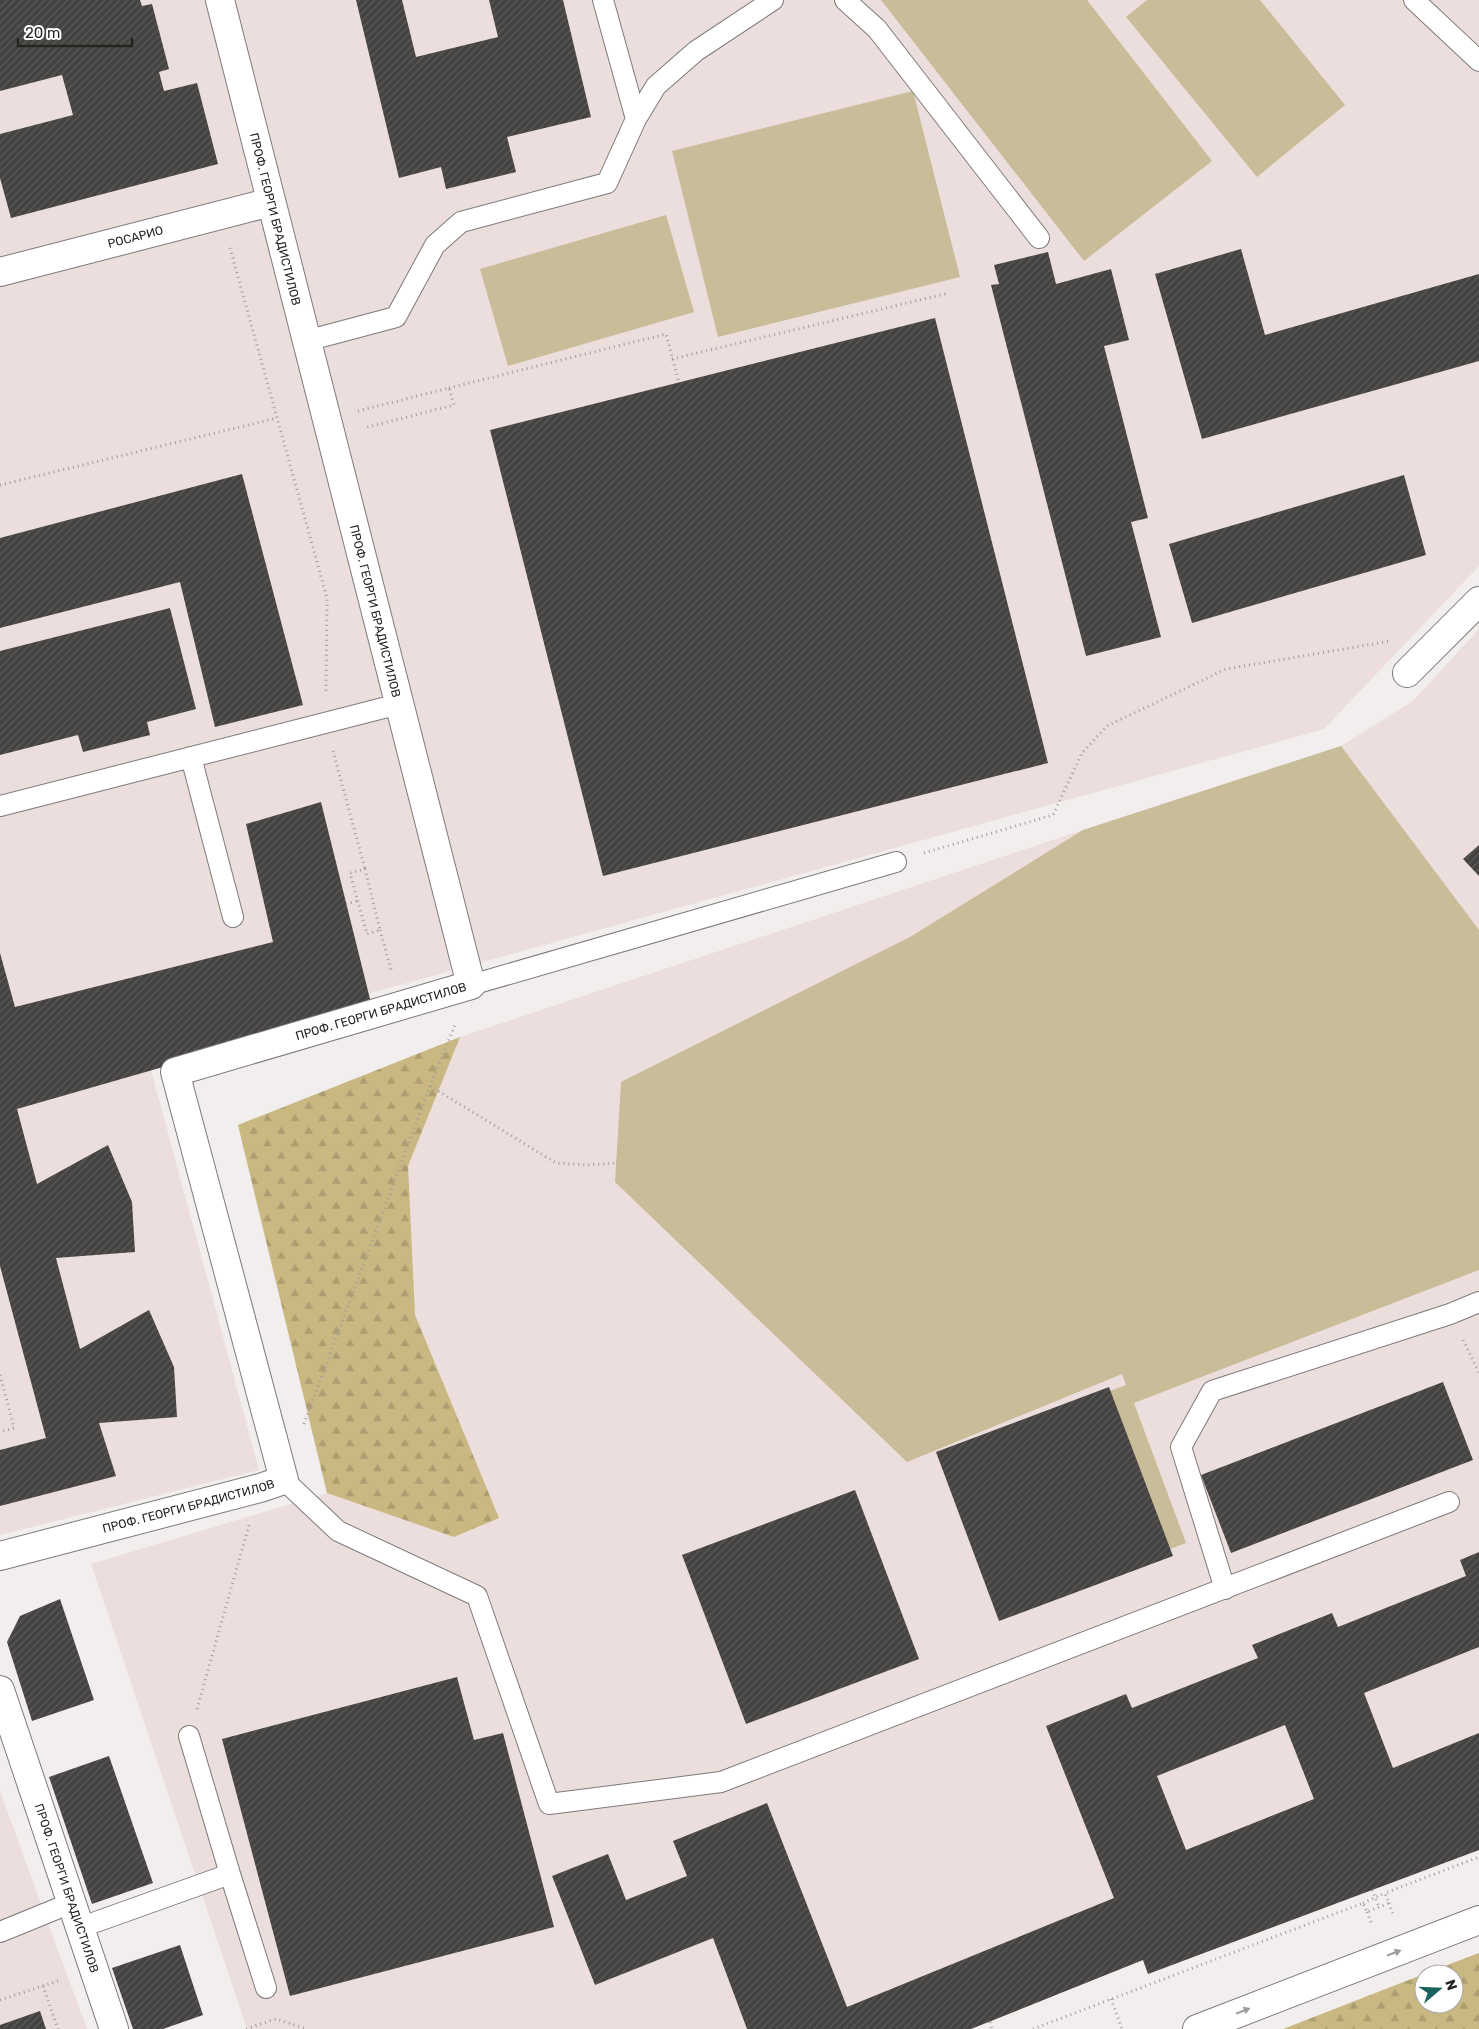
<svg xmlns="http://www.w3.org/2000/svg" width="1479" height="2029" font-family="Rubik,sans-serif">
<defs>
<pattern id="forest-firs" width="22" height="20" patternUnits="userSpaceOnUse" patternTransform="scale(1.25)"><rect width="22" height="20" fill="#c9b882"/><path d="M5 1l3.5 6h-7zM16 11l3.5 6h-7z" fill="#ac9e70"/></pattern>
<pattern id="building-hatch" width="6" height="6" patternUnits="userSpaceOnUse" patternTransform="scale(1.25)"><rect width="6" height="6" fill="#454341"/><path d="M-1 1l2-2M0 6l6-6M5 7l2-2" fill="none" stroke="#5d5b5a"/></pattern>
</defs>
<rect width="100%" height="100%" fill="#f2eeee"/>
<!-- built -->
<path fill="#ebdedc" d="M0,0H1479V566L1324,729L147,1055L259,1470L0,1535Z
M1479,629V1850L1148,1974L1143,1960L971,2029H247L91,1564L327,1493L238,1125L460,1037L1083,830L1341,746L1413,701Z
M0,1791L52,1934L87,2029H0Z"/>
<!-- grass -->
<path fill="#c8bc99" d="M881,0H1087L1212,161L1084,261Z
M1147,0H1260L1345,105L1257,177L1126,17Z
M913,91L960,277L718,337L672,151Z
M666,215L694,312L508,366L480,269Z
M1341,746L1479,930V1270L1134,1403L1186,1543L1004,1611L945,1453L1126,1385L1122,1374L907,1462L615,1182L621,1082L910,937L1083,830Z"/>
<!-- forest -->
<path fill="url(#forest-firs)" d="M460,1037L408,1166L415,1315L499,1518L454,1537L327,1493L238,1125Z
M1479,1953V2029H1283L1424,1974V2004H1454V1974H1424Z"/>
<!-- building -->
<path fill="url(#building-hatch)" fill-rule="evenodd" d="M0,0H140L142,6L152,4L169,69L159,72L164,91L197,83L218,164L11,218L0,178V134L73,115L62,75L0,91Z
M356,0H402L416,57L498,37L489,0H563L591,117L507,137L516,172L446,189L441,167L399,178Z
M1241,249L1265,335L1479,274V361L1202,439L1155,274Z
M1048,252L1056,284L1111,269L1129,340L1104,346L1148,518L1131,522L1161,637L1086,656L991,285L999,284L994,265Z
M935,318L1048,763L603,876L490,430Z
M242,474L303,705L215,727L180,582L0,628V538Z
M1404,475L1426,555L1192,623L1169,544Z
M170,608L196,709L147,722L150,735L83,752L78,735L0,755V651Z
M321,802L372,1007L17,1109L37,1184L108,1145L132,1202L135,1252L56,1258L80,1349L149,1310L174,1367L177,1417L99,1423L116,1476L0,1506V1450L46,1438L0,1266V953L15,1007L273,942L246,824Z
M1479,845V876L1463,859Z
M1443,1382L1473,1460L1231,1553L1201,1475Z
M1109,1387L1173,1556L999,1621L936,1452Z
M855,1490L919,1659L746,1724L682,1555Z
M1479,1552V1647L1364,1693L1393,1768L1479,1733V1850L1148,1974L1143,1960L971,2029H747L713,1938L595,1985L552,1876L608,1854L626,1900L687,1876L673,1841L767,1803L847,2007L1114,1898L1046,1726L1126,1694L1132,1708L1258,1658L1252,1645L1332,1613L1338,1627L1466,1576L1460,1560ZM1285,1725L1314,1799L1186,1850L1157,1776Z
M60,1599L94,1700L32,1721L7,1642L20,1616Z
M457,1677L474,1740L503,1733L554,1927L290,1996L222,1739Z
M109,1756L153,1883L92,1904L49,1777Z
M180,1945L203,2015L163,2029H133L112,1968Z
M40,2011L46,2029H0V2025Z"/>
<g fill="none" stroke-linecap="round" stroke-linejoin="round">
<defs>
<path id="lane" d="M603,0L636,119
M845,0L877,29L1039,238
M1414,0L1479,61
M306,341L396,317L435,245L461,222L607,183L636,119L656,86L696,51L773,0
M191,757L233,917
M0,806L399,704
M471,985L896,862
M284,1480L338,1531L477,1596L549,1804L721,1782L1449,1502
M1225,1589L1181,1447L1212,1391L1450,1314L1479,1302
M189,1736L230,1874L266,1988
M79,1928L230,1874
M0,1932L71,1903"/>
<g id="street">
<path id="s1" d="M0,272L271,202"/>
<path d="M1407,673L1479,601"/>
<path id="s2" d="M0,1556L260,1488L284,1480L175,1072L471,985L220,0"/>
<path id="s3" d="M0,1690L114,2029"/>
<path d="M1197,2029L1479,1920"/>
</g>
</defs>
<!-- lane casing -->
<use href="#lane" stroke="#7e7a7a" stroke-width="22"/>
<!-- street casing -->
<use href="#street" stroke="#7e7a7a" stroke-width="30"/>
<!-- path -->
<path stroke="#a09d9d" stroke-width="3" stroke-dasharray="1 4" stroke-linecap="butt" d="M230,248L327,598L326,691
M672,359L949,293
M449,388L666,334L679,383
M358,411L449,388L454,405L364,428
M0,485L277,418
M333,751L365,869
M924,853L1053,815L1082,753L1107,726L1226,669L1391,641
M365,869L380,930L367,934L350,873Z
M346,904L357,901
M380,930L392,973
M430,1086L556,1163L589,1165L616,1163
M1463,1340L1479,1373
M0,1375L14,1428L0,1432
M304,1424L430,1086L455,1025
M197,1709L249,1525
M1372,1890L1379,1907
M1363,1903L1385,1893
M1389,1903L1394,1917
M1367,1912L1372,1925
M43,1986L58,2029
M1111,1999L1122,2029
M0,2000L61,1980
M990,2022L992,2029
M246,2029L276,2019L307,2029
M1033,2029L1363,1903L1367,1912L1389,1903L1385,1893L1479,1857"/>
<!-- lane -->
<use href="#lane" stroke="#fff" stroke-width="20"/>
<!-- street -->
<use href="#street" stroke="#fff" stroke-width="28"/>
</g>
<!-- one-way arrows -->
<defs><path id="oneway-solid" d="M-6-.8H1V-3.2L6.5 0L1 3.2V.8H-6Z" transform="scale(1.25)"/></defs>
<g fill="#9d9c9c">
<use href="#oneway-solid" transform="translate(1394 1953) rotate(-21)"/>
<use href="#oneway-solid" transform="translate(1243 2011) rotate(-21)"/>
</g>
<g text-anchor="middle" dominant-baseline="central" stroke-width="5" stroke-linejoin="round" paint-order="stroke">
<!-- street labels -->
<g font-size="12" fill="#252423" stroke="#fff">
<text transform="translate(275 219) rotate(76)">ПРОФ. ГЕОРГИ БРАДИСТИЛОВ</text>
<text stroke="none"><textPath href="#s1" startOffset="140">РОСАРИО</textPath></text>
<text transform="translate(375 611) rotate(76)">ПРОФ. ГЕОРГИ БРАДИСТИЛОВ</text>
<text stroke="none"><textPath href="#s2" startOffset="931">ПРОФ. ГЕОРГИ БРАДИСТИЛОВ</textPath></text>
<text stroke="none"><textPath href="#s2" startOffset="195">ПРОФ. ГЕОРГИ БРАДИСТИЛОВ</textPath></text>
<text stroke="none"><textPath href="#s3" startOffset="209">ПРОФ. ГЕОРГИ БРАДИСТИЛОВ</textPath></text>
</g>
</g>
<!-- north arrow -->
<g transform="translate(1439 1989) rotate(71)"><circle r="24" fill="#ffffff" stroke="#a8a7a7"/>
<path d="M0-4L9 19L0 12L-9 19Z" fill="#18645c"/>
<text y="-8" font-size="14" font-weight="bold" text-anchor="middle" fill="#252423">N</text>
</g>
<!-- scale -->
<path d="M18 38v8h114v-8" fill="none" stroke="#252423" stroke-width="2.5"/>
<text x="25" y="38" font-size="15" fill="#252423" stroke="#ffffff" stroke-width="4" paint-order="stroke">20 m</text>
</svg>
